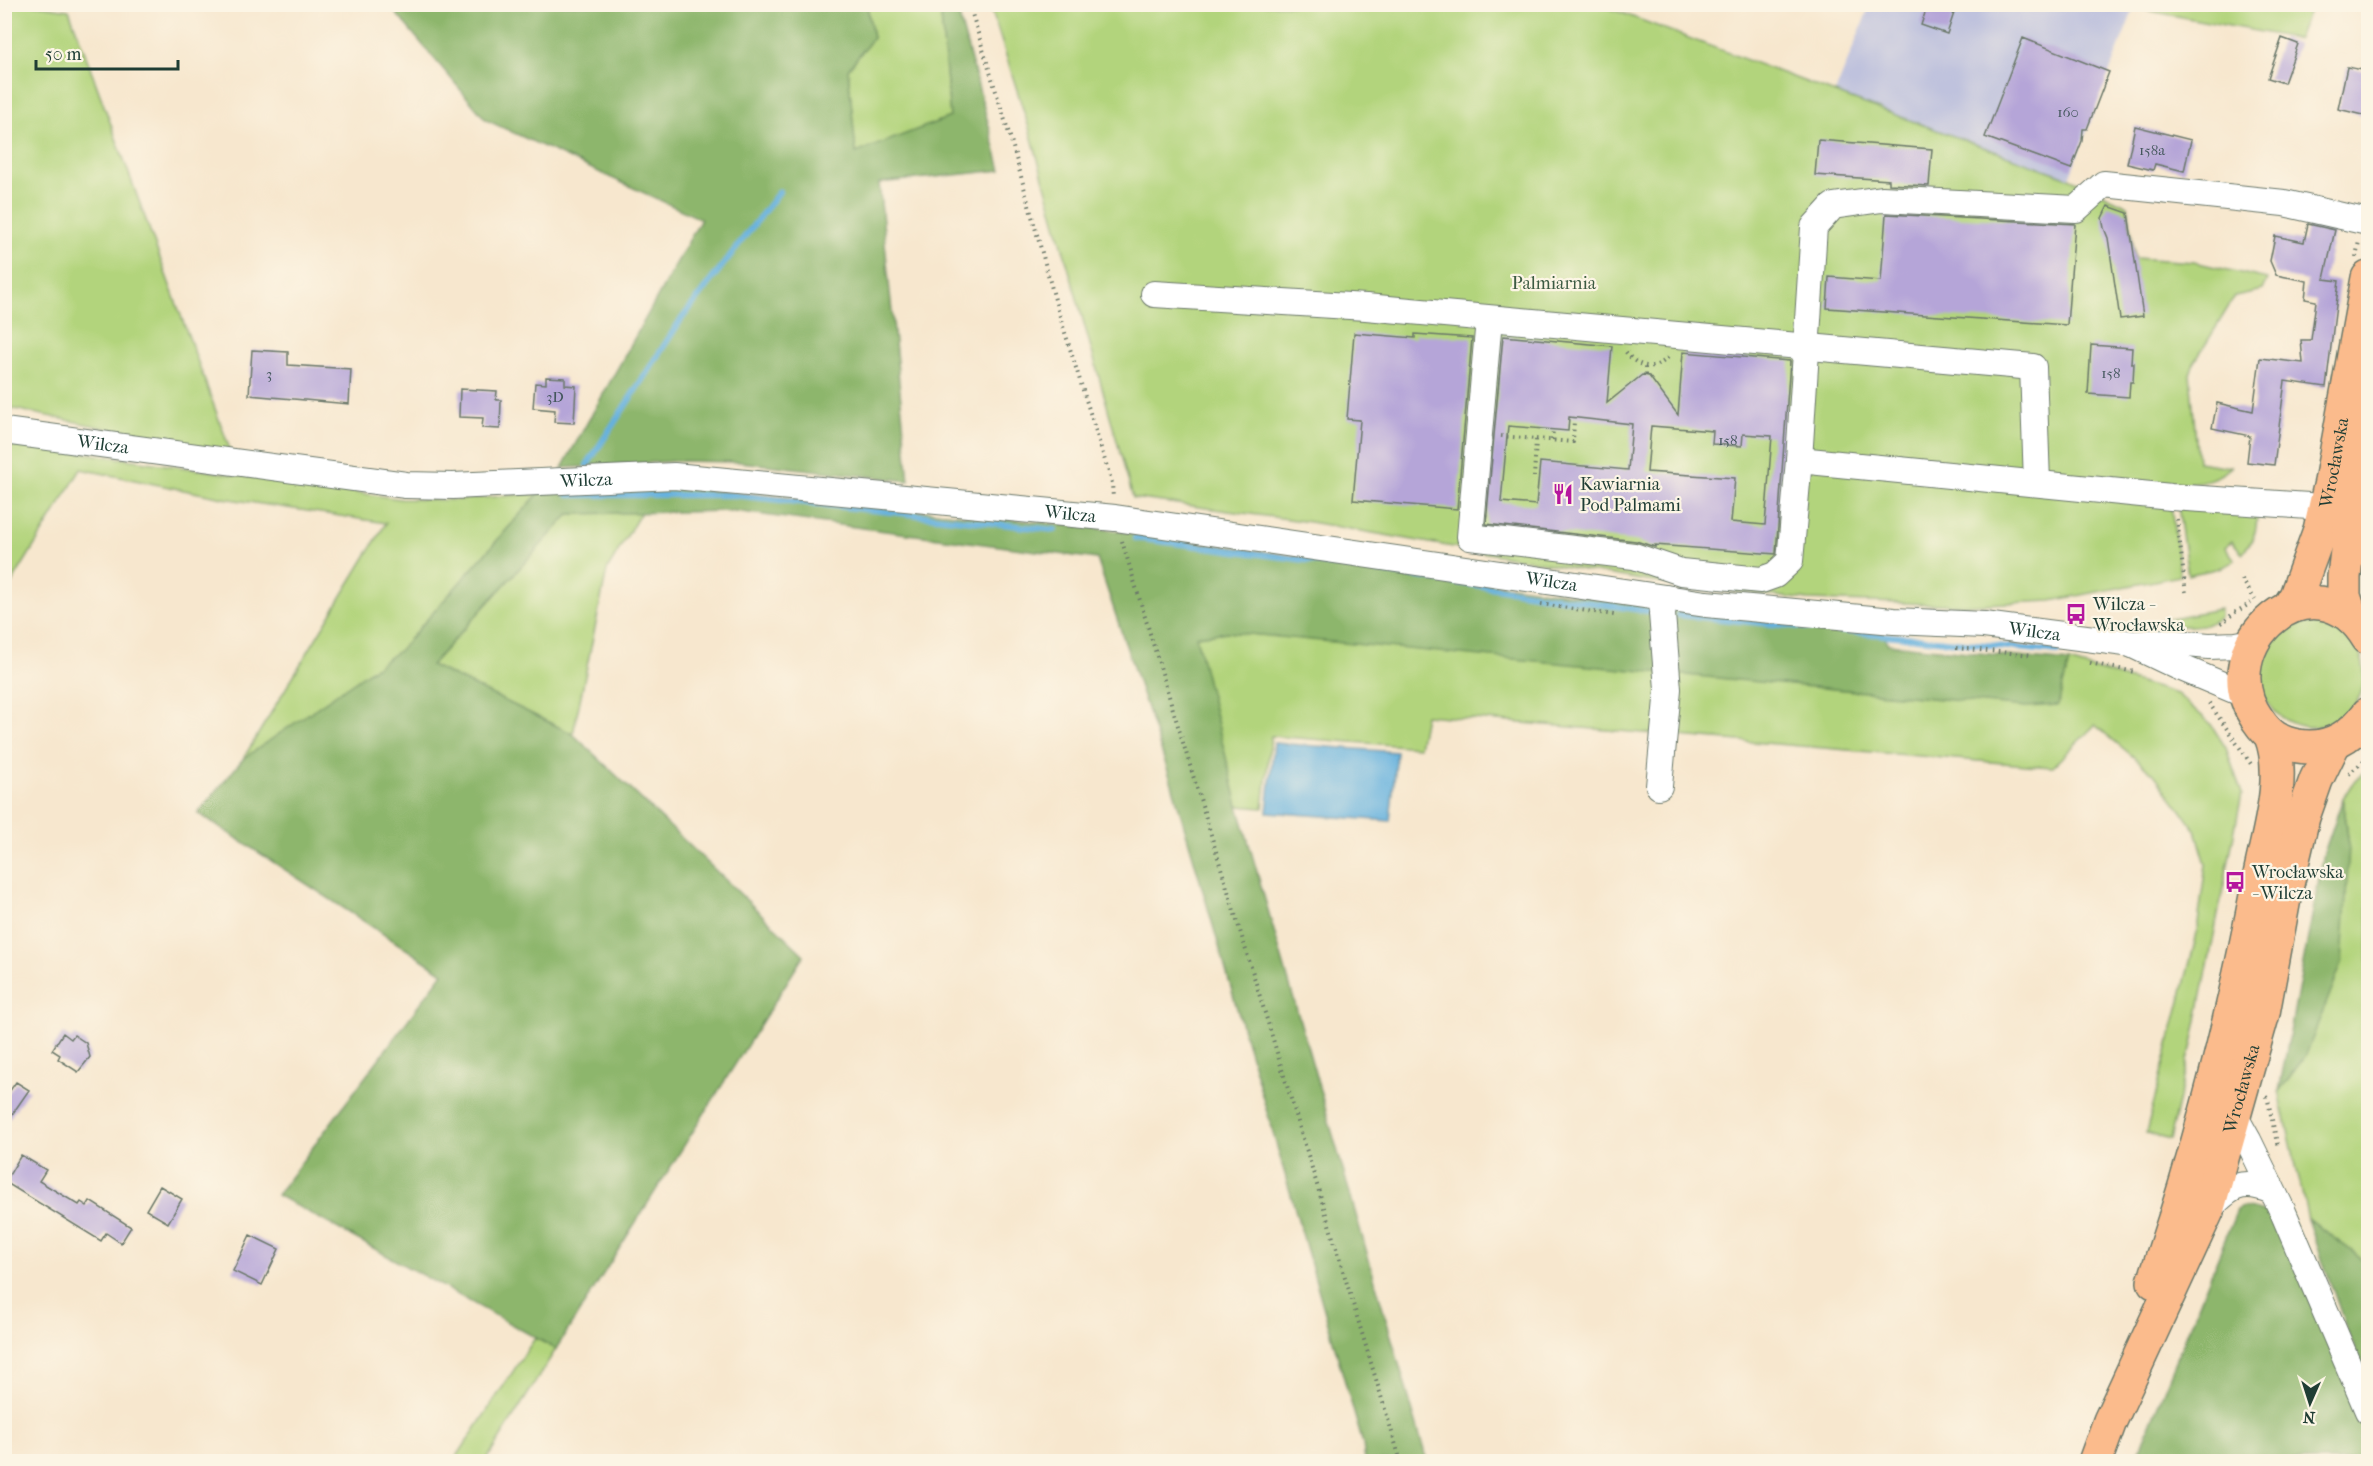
<svg xmlns="http://www.w3.org/2000/svg" width="2373" height="1466" font-family="'IM FELL French Canon',serif">
<rect width="100%" height="100%" fill="#fcf5e5"/>
<filter id="ink" filterUnits="userSpaceOnUse"><feTurbulence type="fractalNoise" baseFrequency=".0167" numOctaves="2"/><feDisplacementMap in="SourceGraphic" scale="12" xChannelSelector="R" yChannelSelector="G"/><feConvolveMatrix kernelMatrix="1 2 1 2 8 2 1 2 1" color-interpolation-filters="sRGB"/></filter>
<filter id="wash" filterUnits="userSpaceOnUse"><feTurbulence type="fractalNoise" baseFrequency=".008" numOctaves="4" result="noise"/><feDisplacementMap in="SourceGraphic" scale="24" xChannelSelector="R" yChannelSelector="G"/><feGaussianBlur stdDeviation="1.35" result="paint"/><feColorMatrix in="noise" values="0 0 0 0 0 0 0 0 0 0 0 0 0 0 0 0 0 1.4 0 .05"/><feComposite in="paint" operator="in"/></filter>
<g filter="url(#wash)">
<rect width="100%" height="100%" fill="#f7e7ce"/>
<!-- industrial -->
<path fill="#bfc2dd" d="M2126,4L2134,8L2069,178L1835,93L1870,5Z"/>
<!-- green -->
<path fill="#b2d47c" stroke="#688858" stroke-width="1.5" d="M30,4L69,10L232,455L5,407V5Z
M867,5H940L950,117L856,154L848,69L873,38Z
M990,5H1601L1835,93L2069,178L2128,206L2135,258L2194,262L2267,279L2262,290L2235,296L2193,365L2190,374L2198,462L2231,467C2214,483 2191,484 2168,483L2180,576L2051,601L1963,605L1809,600L1653,582L1310,522L1133,498L1030,131Z
M2126,5H2311L2298,39L2134,8Z
M5,445L78,452L401,499L457,500L539,493L400,650L243,759L386,523L223,498L81,469L5,594Z
M2178,506L2257,513C2257,531 2254,540 2242,553L2232,541L2225,547L2235,560C2222,570 2204,571 2188,575Z
M641,512L607,570L573,734L431,665L569,514Z
M2220,609V617C2207,629 2178,627 2163,624L2160,620Z
M2260 675a52 52 0 1 1 104 0a52 52 0 1 1-104 0Z
M1227,632L2058,704L2069,662L2177,694L2210,723L2226,748L2242,794L2193,1040L2169,1140L2146,1133L2196,938L2206,864L2196,830L2154,774L2095,725L2052,767L1425,715L1419,747L1271,736L1263,808L1238,806L1195,636Z
M2368,769V1263L2308,1219L2279,1091L2306,1055L2349,846L2343,798L2352,784Z
M535,1338L556,1349L486,1461H454Z"/>
<!-- forest -->
<path fill="#8db66c" stroke="#567a50" stroke-width="1.5" d="M389,5H867L873,38L848,69L856,153L950,117L940,5H956L1001,170L879,183L909,481L740,462L677,461L562,468L701,219L486,120Z
M671,486L1088,527L1755,620L1884,633L1888,644L2069,662L2058,705L2026,707L1227,632L1196,636L1238,806L1427,1461H1365L1363,1444L1170,777L1097,559L734,511L569,514L431,665L573,734L804,955L556,1349L277,1195L443,973L198,813L243,759L400,650L539,493Z
M2343,798L2349,846L2342,963L2306,1055L2279,1091L2324,853Z
M2243,1207L2272,1214L2368,1432V1461L2135,1462L2237,1210Z
M2308,1219L2368,1263V1378L2348,1333Z"/>
<!-- water -->
<path fill="#65b1de" stroke="#427789" stroke-width="1.5" d="M1274,743L1397,752L1390,821L1267,812Z"/>
<g fill="none" stroke-linecap="round" stroke-linejoin="round">
<!-- stream -->
<path stroke="#65b1de" stroke-width="6" d="M587,465L680,321L779,192
M568,495H733L1055,530
M1135,538L1335,564L1647,611
M1678,615L2058,652"/>
</g>
<g id="blocks">
<!-- building -->
<path fill="#b5a5d8" fill-rule="evenodd" d="M1928,4H1957L1947,34L1921,25Z
M2023,38L2109,72L2087,129H2083L2082,141L2071,169L1985,137Z
M2282,38L2298,44L2284,83L2268,78Z
M2347,67L2368,71V116L2338,109Z
M2135,126L2191,140L2184,171L2155,164L2153,170L2127,164Z
M1818,140L1932,149L1929,186L1889,184V180L1815,175Z
M2108,206L2128,213L2143,316L2120,319L2108,238L2104,228L2102,218Z
M1886,214L2075,224L2067,325L1827,308L1829,277L1881,281Z
M2308,224L2335,230L2324,279L2339,281L2326,387L2285,381L2274,465L2247,462L2250,436L2212,428L2217,403L2253,411L2260,358L2303,363L2301,340H2311L2316,301L2305,299L2307,281L2276,275L2270,261L2275,236L2304,242Z
M1354,333L1415,338V334L1472,338L1457,509L1353,500L1360,420L1347,419Z
M1503,336L1612,346L1607,403L1642,375L1649,376L1678,415L1683,352L1790,361L1776,554L1655,545V547L1636,541L1486,524ZM1569,417L1632,424L1628,470L1540,462L1536,505L1501,502L1508,426L1568,431ZM1651,426L1713,431L1712,444L1742,446L1743,434L1772,436L1765,525L1731,522L1735,478L1647,472Z
M2091,345L2132,348L2131,363H2134L2133,382H2130L2129,397L2088,394Z
M252,350L288,352V365L351,369L349,404L249,395Z
M546,377L565,378V385L576,386L574,423L554,422L555,410L533,408L535,383L546,384Z
M460,389L497,391L496,400H501L500,429L482,428L483,418L459,417Z
M63,1033L71,1039L74,1035L86,1043L90,1057L78,1072L58,1059L60,1055L52,1050Z
M16,1082L29,1090L4,1126V1099Z
M21,1155L46,1170L39,1181L79,1205L81,1202L87,1206L90,1201L131,1227L121,1243L106,1233L101,1241L5,1182Z
M160,1186L182,1199L168,1223L146,1210Z
M250,1235L279,1249L262,1285L233,1271Z"/>
</g>
</g>
<g filter="url(#ink)">
<use href="#blocks" fill-opacity="0" stroke="#6b786a" stroke-width="1.5"/>
<g fill="none" stroke-linecap="round" stroke-linejoin="round">
<defs>
<g id="minor">
<path d="M1154,294L1366,307L2033,367L2037,483"/>
<path d="M1489,319L1470,537L1634,556L1681,572L1761,580L1775,575L1790,561L1799,460L1814,227L1833,206L1882,199L2076,209L2104,184L2284,203L2368,222"/>
<path id="s1" d="M4,431L406,485L453,486L674,476L1115,518L1706,604L1894,621L1984,625L2133,644L2165,642L2209,646L2236,645L2253,642"/>
<path d="M1799,460L2171,497L2309,506"/>
<path d="M2133,645L2177,666L2246,695"/>
<path d="M1659,786L1668,689L1662,614L1665,598"/>
<path d="M2229,1106L2248,1140L2283,1212L2368,1411"/>
<path d="M2207,1211C2228,1188 2241,1177 2272,1191"/>
</g>
<g id="major">
<path id="s2" d="M2289,607L2296,596L2320,530L2331,482L2368,278"/>
<path d="M2351,617L2344,596V577L2353,498L2368,415"/>
<path d="M2368,638C2315,550 2205,645 2258,720C2268,735 2279,743 2298,746C2327,751 2351,737 2368,714"/>
<path d="M2154,1282C2200,1149 2234,1013 2260,875C2268,834 2287,777 2271,736"/>
<path id="s3" d="M2095,1462L2110,1421L2207,1211L2263,1013L2285,893L2303,817L2316,780L2334,743"/>
</g>
</defs>
<!-- minor casing -->
<use href="#minor" stroke="#6b786a" stroke-width="28"/>
<!-- major casing -->
<use href="#major" stroke="#6b786a" stroke-width="36"/>
<!-- path -->
<path stroke="#6b786a" stroke-width="4" stroke-dasharray="1.5 4.5" stroke-linecap="butt" d="M969,4L1011,140L1057,307L1112,483L1113,498
M2356,257L2359,241
M1626,352C1637,368 1656,372 1669,356
M1645,375V367
M1501,436L1536,439L1534,477
M1536,439L1573,442L1574,420
M1552,440L1553,430
M2177,519L2186,594
M1122,541L1401,1462
M2242,579L2255,600
M1541,604L1614,615
M2221,624L2234,613L2251,603
M1956,648L2032,655
M2090,663L2135,672
M2209,703L2251,764
M2349,774L2368,757
M2267,1096L2278,1148"/>
<!-- minor -->
<use href="#minor" stroke="#fff" stroke-width="26"/>
<!-- major -->
<use href="#major" stroke="#fbbb8c" stroke-width="33"/>
</g>
</g>
<!-- icons -->
<defs>
<symbol id="restaurant-bare" viewBox="-9 -9 18 18"><path d="M-5-6h1v4h1v-4h1v4h1v-4h1v5L-1.5 .5V6h-2V.5L-5-1ZM5-6V6H3V1.5H1.5Q1.5-4 5-6Z" fill="#b5179e" stroke="#fcf5e5" stroke-width="2.5" paint-order="stroke"/></symbol>
<symbol id="bus-bare" viewBox="-9 -9 18 18"><path d="M-5-6H5V4H4V6H2V4H-2V6H-4V4H-5ZM-3.5-4V0h7V-4ZM-3.5 1.2v1.5H-2V1.2ZM2 1.2v1.5H3.5V1.2Z" fill="#b5179e" stroke="#fcf5e5" stroke-width="2.5" paint-order="stroke"/></symbol>
</defs>
<g fill-rule="evenodd">
<use href="#restaurant-bare" x="1548" y="479" width="30" height="30"/>
<use href="#bus-bare" x="2061" y="599" width="30" height="30"/>
<use href="#bus-bare" x="2220" y="867" width="30" height="30"/>
</g>
<g text-anchor="middle" dominant-baseline="central" stroke-width="4.5" stroke-linejoin="round" paint-order="stroke">
<!-- number labels -->
<g font-size="15" fill="#44575d">
<text x="2068" y="112">160</text>
<text x="2152" y="150">158a</text>
<text x="2111" y="373">158</text>
<text x="269" y="374">3</text>
<text x="555" y="397">3D</text>
<text x="1728" y="440">158</text>
</g>
<!-- park labels -->
<g font-size="18" fill="#3c5b42" stroke="#fcf5e5">
<text x="1554" y="283">Palmiarnia</text>
</g>
<!-- street labels -->
<g font-size="18" fill="#1f3d34" stroke="#fcf5e5">
<text stroke="none"><textPath href="#s1" startOffset="100">Wilcza</textPath></text>
<text stroke="none"><textPath href="#s2" startOffset="152">Wrocławska</textPath></text>
<text stroke="none"><textPath href="#s1" startOffset="586">Wilcza</textPath></text>
<text stroke="none"><textPath href="#s1" startOffset="1072">Wilcza</textPath></text>
<text stroke="none"><textPath href="#s1" startOffset="1558">Wilcza</textPath></text>
<text stroke="none"><textPath href="#s1" startOffset="2044">Wilcza</textPath></text>
<text stroke="none"><textPath href="#s3" startOffset="402">Wrocławska</textPath></text>
</g>
<!-- poi labels -->
<g font-size="18" fill="#1f3d34" stroke="#fcf5e5" text-anchor="start">
<text x="1580" y="484">Kawiarnia<tspan x="1580" dy="21">Pod Palmami</tspan></text>
<text x="2093" y="604">Wilcza -<tspan x="2093" dy="21">Wrocławska</tspan></text>
<text x="2252" y="872">Wrocławska<tspan x="2252" dy="21">- Wilcza</tspan></text>
</g>
</g>
<!-- margin -->
<rect width="2373" height="1466" fill="none" stroke="#fcf5e5" stroke-width="24"/>
<!-- north arrow -->
<g transform="translate(2310 1403) rotate(183)" stroke="#fcf5e5" stroke-width="4.5" paint-order="stroke">
<path d="M0-4.5L10 22L0 15L-10 22Z" fill="#1f3d34"/>
<text y="-9" font-size="16" font-weight="bold" text-anchor="middle" fill="#1f3d34">N</text>
</g>
<!-- scale -->
<path d="M36 60v9h142v-9" fill="none" stroke="#1f3d34" stroke-width="3"/>
<text x="45" y="60" font-size="18" fill="#1f3d34" stroke="#fcf5e5" stroke-width="4.5" paint-order="stroke">50 m</text>
</svg>
